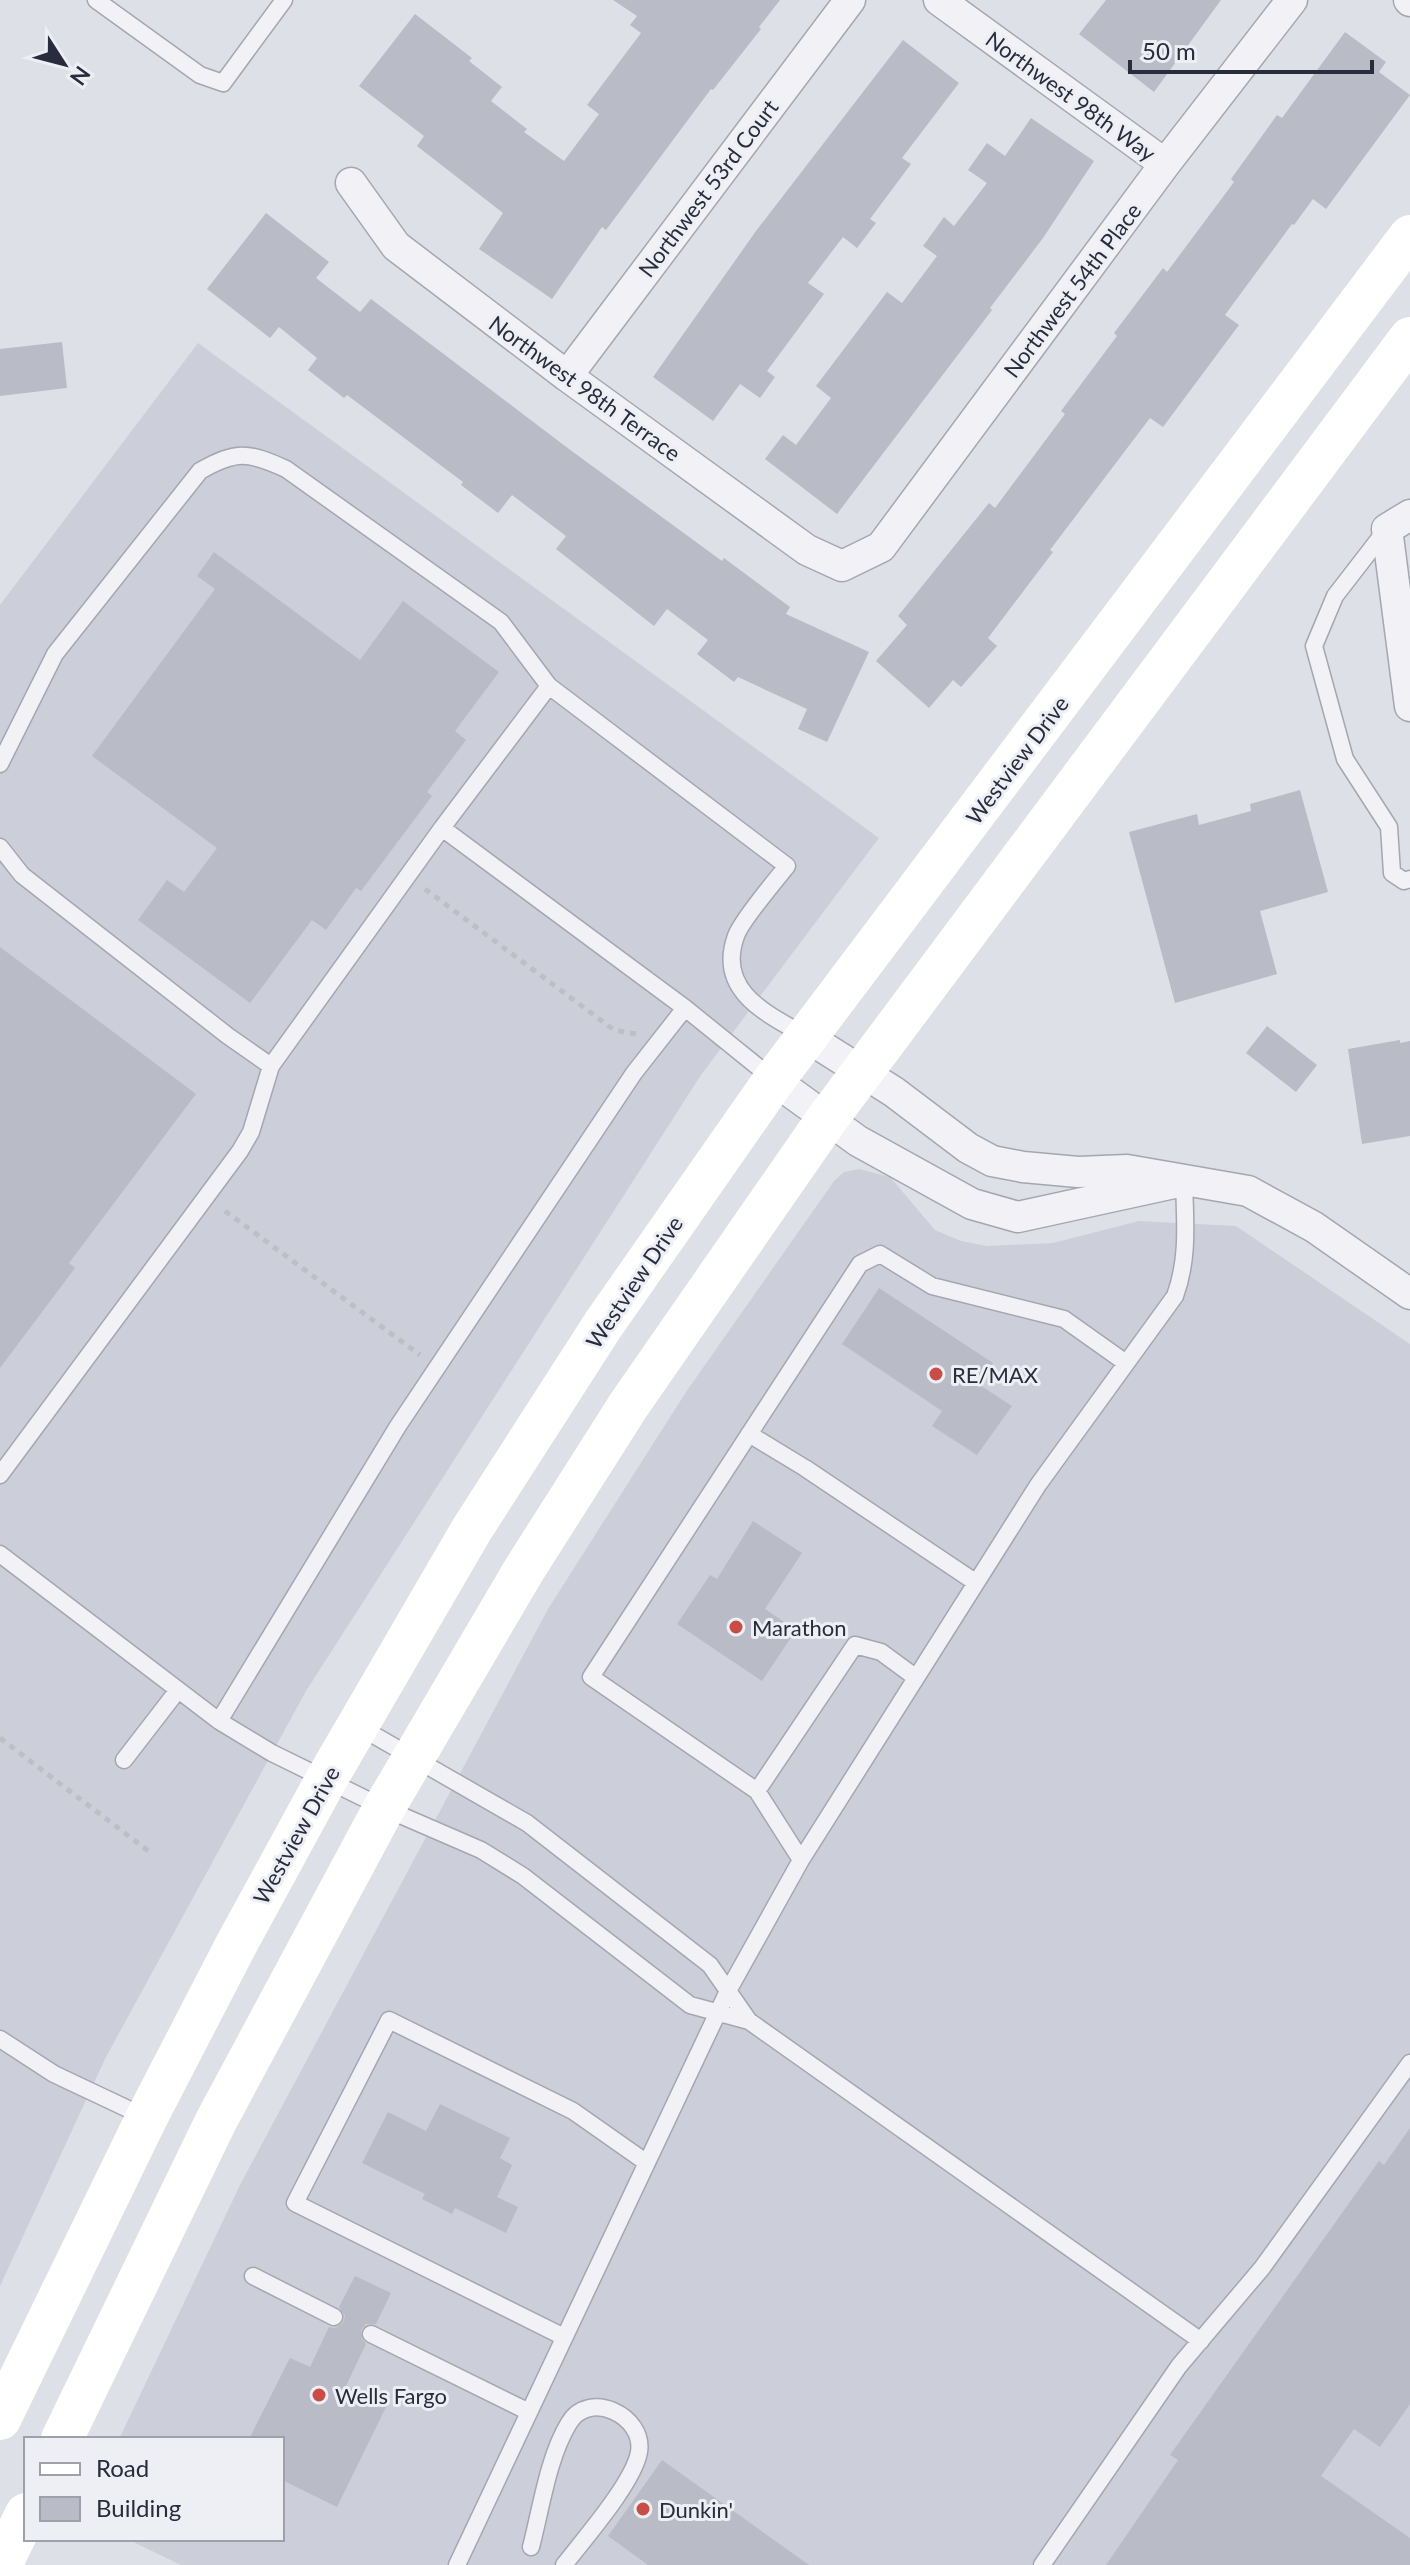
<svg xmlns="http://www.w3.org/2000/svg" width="1410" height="2565" font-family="Lato,sans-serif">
<rect width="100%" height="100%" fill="#dee0e7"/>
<!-- built -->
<path fill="#cccfd9" d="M198,343L879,838L701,1075L306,1691L106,2057L0,2286V605Z
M859,1169L890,1177L935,1230L961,1241L987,1246L1053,1243L1139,1221L1236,1226L1410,1344V2565H181L127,2539H282V2439H119L241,2183L548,1609L686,1392L834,1181L844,1172Z"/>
<!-- building -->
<path fill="#b9bbc7" d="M613,0H780L759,27L761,29L713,90L711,89L606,230L602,227L552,299L479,249L503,213L417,146L424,136L359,86L415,14L472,58L469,61L502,87L491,101L527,129L524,132L564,161L599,114L587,105L641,33L630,25L637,16Z
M1106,0H1221L1154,92L1079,34Z
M1345,32L1386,62L1379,72L1410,95L1326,209L1313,199L1294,225L1292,224L1225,315L1239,325L1163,427L1150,418L1050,550L1053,552L988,638L997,646L961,687L953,680L929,708L876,661L907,625L898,616L989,503L995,508L1065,414L1061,411L1117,336L1114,333L1163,268L1167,272L1234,182L1231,179L1277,115L1282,118Z
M903,40L959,83L902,158L911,164L870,219L876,223L857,248L843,237L808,283L824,294L767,371L775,377L760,398L740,384L713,421L653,377L756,231Z
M1031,118L1094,161L1043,238L990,308L992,310L837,514L765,459L783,435L796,445L831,398L816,386L887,292L902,303L937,256L923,246L944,217L954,226L987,183L968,170L987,143L1005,156Z
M266,213L329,262L316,278L360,312L371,299L569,449L722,561L724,558L790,607L786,614L869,652L827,742L798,729L807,709L738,677L734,682L697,654L708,640L667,609L654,626L556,549L566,536L512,495L498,513L461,485L463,482L347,395L344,398L308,370L317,358L279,327L270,338L207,289Z
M62,342L67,388L0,396V349Z
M214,552L360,660L403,601L499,672L455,731L466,740L427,792L432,796L361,891L356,888L326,930L312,920L250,1003L138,920L167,880L184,892L217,848L92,756L215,589L197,576Z
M1300,790L1328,892L1260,911L1277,974L1175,1003L1129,832L1197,814L1199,825L1251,811L1250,804Z
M0,947L196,1094L69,1263L75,1268L0,1368Z
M1267,1026L1317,1065L1296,1092L1246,1053Z
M1400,1040V1043L1410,1041V1136L1362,1144L1348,1049Z
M879,1288L993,1363L978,1384L1012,1406L977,1455L932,1426L942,1411L842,1344Z
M753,1521L802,1553L765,1609L796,1630L762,1681L677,1624L710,1575L717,1579Z
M440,2104L510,2138L500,2158L512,2165L497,2197L518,2207L506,2233L455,2208L452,2214L422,2199L425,2194L362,2163L388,2112L426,2131Z
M1410,2128V2404L1380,2447L1354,2429L1321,2476L1410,2538V2565H1106L1178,2460L1170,2455L1379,2161L1384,2165Z
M355,2276L391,2293L376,2324H366L361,2330L362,2339L366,2344L346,2386L387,2405L337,2507L282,2480V2439H249L290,2358L310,2367L329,2327L335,2328L343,2323L345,2316L339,2307Z
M662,2460L809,2565H648L608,2536Z"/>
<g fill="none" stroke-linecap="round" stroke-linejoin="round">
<defs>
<path id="lane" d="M96,0L200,75L223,83L284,0
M1386,530L1335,596L1314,646L1345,759L1389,827L1392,873L1404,881L1410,879
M0,764L55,654L200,471C236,450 249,452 286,469L501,622L549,686L787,866C775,881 741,921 736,936C716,991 767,1014 806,1036
M442,828L685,1008L773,1079
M0,847L22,875L228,1036L271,1066
M749,1434L805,1468L975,1582
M0,1475L240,1151L251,1132L271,1066L442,828L549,686
M0,1554L219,1721L272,1753L384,1808L481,1850L523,1876L690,2005L749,2021L1201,2341
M219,1721L398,1426L634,1073L685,1008
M358,1726L527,1823L710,1965L749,2021
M124,1760L178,1690
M757,1791L855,1645L881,1652L915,1677
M801,1860L757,1791L591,1677L860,1264L880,1254L932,1286L1064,1319L1126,1363
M0,2039L54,2074L145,2117
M253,2276L334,2317
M371,2334L529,2412
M564,2337L295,2203L389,2020L573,2111L647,2163
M531,2547C541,2509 548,2457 569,2423C589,2389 645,2416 639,2452C634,2482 584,2539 564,2565
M457,2565L728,1991L801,1860L1038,1485L1175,1296C1189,1258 1185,1221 1184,1181
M1042,2565L1179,2366L1262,2268L1410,2063"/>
<path id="street" d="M939,0L1165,164
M1409,0L1410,1
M351,183L396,246L567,376L807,550L842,566L881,547L1165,164L1292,0
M567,376L850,0
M1410,515L1387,529L1410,706
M807,1037L894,1092L968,1148L992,1161L1023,1167L1078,1172L1127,1170L1248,1191L1314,1227L1410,1294
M774,1080L858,1141L972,1204L1018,1217L1174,1183"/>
</defs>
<!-- lane casing -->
<use href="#lane" stroke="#a4a6b1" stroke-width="19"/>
<!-- street casing -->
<use href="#street" stroke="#a4a6b1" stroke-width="33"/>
<!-- path -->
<path stroke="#bdbec6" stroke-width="5" stroke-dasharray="6 6" stroke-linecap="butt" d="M425,889L614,1030L636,1034
M225,1211L420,1355
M0,1738L151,1853"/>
<!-- lane -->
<use href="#lane" stroke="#f1f1f6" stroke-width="16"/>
<!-- street -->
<use href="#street" stroke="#f1f1f6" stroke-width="30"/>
<!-- secondary -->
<path stroke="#fff" stroke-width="42" d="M0,2419L147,2117L236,1945L326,1780L472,1529L603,1325L774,1080L1410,236
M62,2439L216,2121L384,1808L524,1570L628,1406L827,1119L1410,338
M1,2565L26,2514"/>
</g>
<!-- markers -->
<g fill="#c94d47" stroke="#edeff5" stroke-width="3">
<circle cx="936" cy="1374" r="8"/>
<circle cx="736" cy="1627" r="8"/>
<circle cx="319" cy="2395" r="8"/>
<circle cx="643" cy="2509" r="8"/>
</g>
<g text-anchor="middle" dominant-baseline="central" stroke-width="6" stroke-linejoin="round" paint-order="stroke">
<!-- street labels -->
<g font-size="22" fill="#282c3d" stroke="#edeff5">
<text transform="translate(1071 96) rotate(36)">Northwest 98th Way</text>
<text transform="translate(708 188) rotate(-53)">Northwest 53rd Court</text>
<text transform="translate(1072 290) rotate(-53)">Northwest 54th Place</text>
<text transform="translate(585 388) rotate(36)">Northwest 98th Terrace</text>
<text transform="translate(1017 760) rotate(-53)">Westview Drive</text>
<text transform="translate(634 1282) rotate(-56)">Westview Drive</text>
<text transform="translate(296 1835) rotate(-61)">Westview Drive</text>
</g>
<!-- poi labels -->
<g font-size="22" fill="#282c3d" stroke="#edeff5" text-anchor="start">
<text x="952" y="1374">RE/MAX</text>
<text x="752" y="1627">Marathon</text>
<text x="335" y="2395">Wells Fargo</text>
<text x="659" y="2509">Dunkin'</text>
</g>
</g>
<!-- legend -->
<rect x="24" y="2437" width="260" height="104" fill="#edeff5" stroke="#9ea1ab" stroke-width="2"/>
<rect x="40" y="2463" width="40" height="12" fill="#ffffff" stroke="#9ea1ab" stroke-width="2"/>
<text x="96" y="2477" font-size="24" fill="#282c3d">Road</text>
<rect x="40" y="2497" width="40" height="24" fill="#b9bbc7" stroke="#9ea1ab" stroke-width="2"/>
<text x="96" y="2517" font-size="24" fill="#282c3d">Building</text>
<!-- north arrow -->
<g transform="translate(64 64) rotate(126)" stroke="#edeff5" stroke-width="6" paint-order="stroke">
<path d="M0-6L14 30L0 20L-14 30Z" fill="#282c3d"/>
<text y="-12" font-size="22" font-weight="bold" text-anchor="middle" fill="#282c3d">N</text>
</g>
<!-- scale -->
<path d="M1130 60v12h242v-12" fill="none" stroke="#282c3d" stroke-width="4"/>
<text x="1142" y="60" font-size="24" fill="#282c3d" stroke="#edeff5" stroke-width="6" paint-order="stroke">50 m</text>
</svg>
